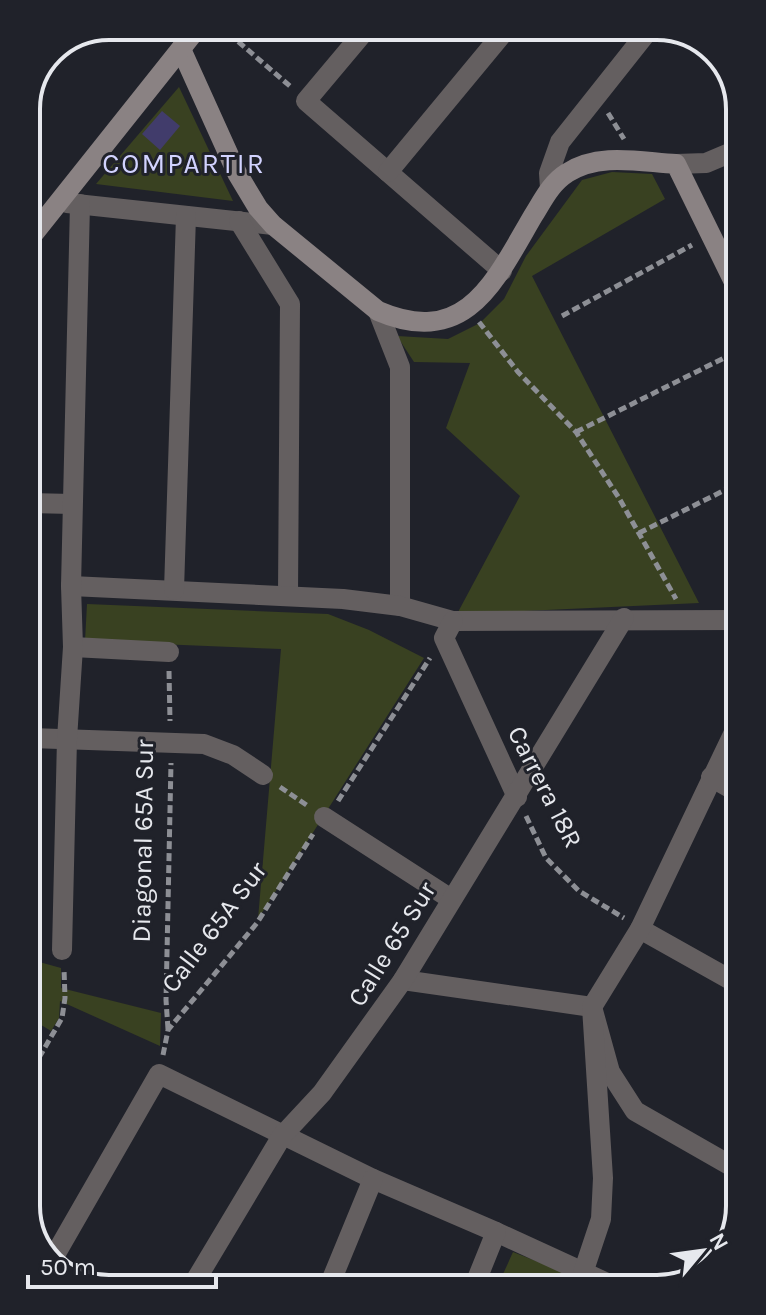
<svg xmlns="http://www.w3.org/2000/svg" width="766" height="1315" font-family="Karla,sans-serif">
<rect width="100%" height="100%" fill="#20222a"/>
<g fill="#394121">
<polygon points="179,87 233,201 96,184"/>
<polygon points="612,172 652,174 665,199 532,276 699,603 457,614 520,496 446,428 470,363 414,362 397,336 448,339 480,323 504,299 526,256 582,180"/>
<polygon points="87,604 328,614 369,630 424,658 258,919 281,649 85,641"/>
<polygon points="32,960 61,968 61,988 161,1013 160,1046 60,1001 59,1018 51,1031 33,1020"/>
<polygon points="513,1252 584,1280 499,1283"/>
</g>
<polygon fill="#413c6b" points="162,111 180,126 160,150 142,134"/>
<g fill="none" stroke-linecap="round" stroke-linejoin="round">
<g stroke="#8d8f95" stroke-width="5" stroke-dasharray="8 4" stroke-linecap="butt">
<polyline points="220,26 291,87"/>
<polyline points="608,113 624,139"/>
<polyline points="562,316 692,245"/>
<polyline points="479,322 518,372 576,432 619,498 676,599"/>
<polyline points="576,432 734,353"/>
<polyline points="639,533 735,485"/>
<polyline points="169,671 170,721"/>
<polyline points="280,787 308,806"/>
<polyline points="338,801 430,658"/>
<polyline points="526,816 546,858 579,891 624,918"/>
<polyline points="168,1029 166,1000 171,763"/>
<polyline points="163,1055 168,1030 257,923 313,834"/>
<polyline points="33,1068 62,1018 65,998 64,969"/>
</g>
<g stroke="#645f60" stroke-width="20">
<polyline points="369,26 306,101 502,271"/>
<polyline points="676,164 706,163 732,152"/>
<polyline points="388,172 509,26"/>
<polyline points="550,188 549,173 560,142 652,26"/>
<polyline points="67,203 273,225"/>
<polyline points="239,221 290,304 288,595"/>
<polyline points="378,311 400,367 400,606"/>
<polyline points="29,503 72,504"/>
<polyline points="71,586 343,599 400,606 453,621 736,620"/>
<polyline points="174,590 186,216"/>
<polyline points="453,621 444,638 517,797"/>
<polyline points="73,647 169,652"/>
<polyline points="31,738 204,744 233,755 263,775"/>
<polyline points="711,777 737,792"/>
<polyline points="324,817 451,899"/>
<polyline points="640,929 738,984"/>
<polyline points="62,950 67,739 73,647 71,586 80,204"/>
<polyline points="403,980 592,1007 610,1072 635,1111 740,1171"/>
<polyline points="496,1232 605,1282"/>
<polyline points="51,1262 159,1074 373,1179 496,1232 475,1284"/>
<polyline points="583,1273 601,1219 603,1178 592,1007 640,929 736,728"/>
<polyline points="329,1286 373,1179"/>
<polyline points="191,1288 282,1136 322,1093 403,980 624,618"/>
</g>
<g stroke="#8a8283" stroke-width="20">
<path d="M181,49l56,124 21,35 15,17 105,86c88,38 117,-30 155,-95 10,-16 18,-33 34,-43 32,-21 73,-11 109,-9l57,116"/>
<polyline points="27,242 199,26"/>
</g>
</g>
<g text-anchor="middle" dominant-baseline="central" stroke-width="6" stroke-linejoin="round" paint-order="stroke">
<g font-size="26" fill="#e6e8ed" stroke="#20222a">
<text transform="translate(545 787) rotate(63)">Carrera 18R</text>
<text transform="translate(143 841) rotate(-89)">Diagonal 65A Sur</text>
<text transform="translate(214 927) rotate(-53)">Calle 65A Sur</text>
<text transform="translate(392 944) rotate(-58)">Calle 65 Sur</text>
</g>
<g font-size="28" letter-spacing="2" fill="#d2d3ff" stroke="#20222a">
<text x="184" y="163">COMPARTIR</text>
</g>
</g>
<path d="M0 0H766V1315H0ZM109 40H657A69 69 0 0 1 726 109V1206A69 69 0 0 1 657 1275H109A69 69 0 0 1 40 1206V109A69 69 0 0 1 109 40Z" fill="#20222a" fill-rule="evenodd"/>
<path fill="none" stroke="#e6e8ed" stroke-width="4" d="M109 40H657A69 69 0 0 1 726 109V1206A69 69 0 0 1 657 1275H109A69 69 0 0 1 40 1206V109A69 69 0 0 1 109 40Z"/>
<g transform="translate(702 1251) rotate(61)" stroke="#20222a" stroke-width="6" paint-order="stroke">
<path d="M0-6L14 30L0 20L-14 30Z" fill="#e6e8ed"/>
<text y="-12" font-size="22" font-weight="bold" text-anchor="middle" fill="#e6e8ed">N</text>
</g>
<path d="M28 1275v12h188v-12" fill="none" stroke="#e6e8ed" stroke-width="4"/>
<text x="40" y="1275" font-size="24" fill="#e6e8ed" stroke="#20222a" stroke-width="6" paint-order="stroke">50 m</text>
</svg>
